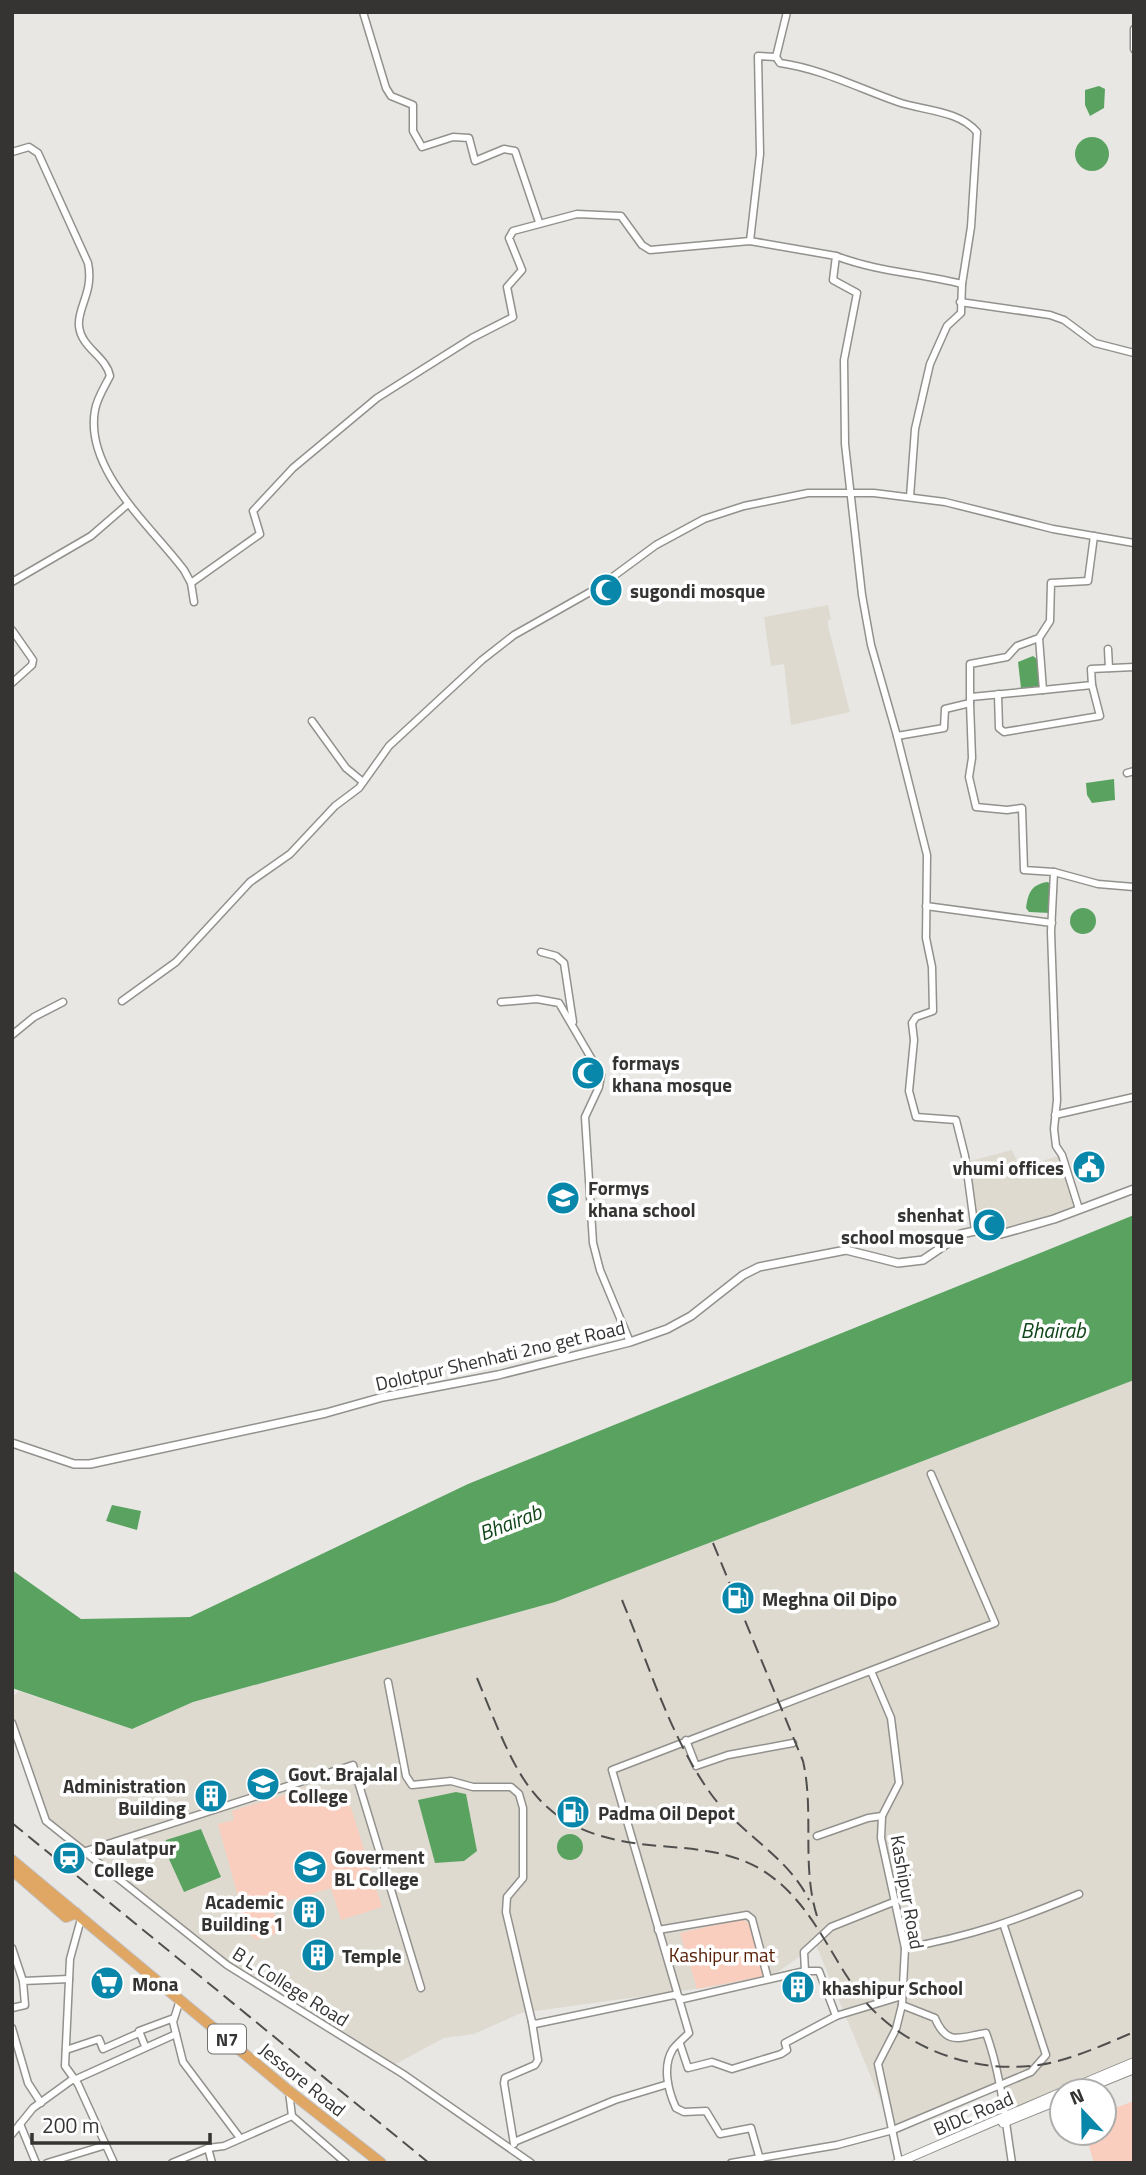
<svg xmlns="http://www.w3.org/2000/svg" width="1146" height="2175" font-family="'Titillium Web',sans-serif">
<rect width="100%" height="100%" fill="#e8e7e4"/>
<g fill="#dedad0">
<polygon points="828,605 831,619 828,620 828,626 850,712 791,725 784,664 771,666 764,617"/>
<polygon points="1012,1150 1020,1168 1061,1155 1079,1208 1002,1232 979,1229 966,1162"/>
<polygon points="1134,1380 1134,2062 1005,2117 999,2086 893,2130 816,1945 768,1979 521,2013 474,2034 444,2038 390,2067 227,1965 46,1821 12,1723 12,1697 19,1691 132,1729 193,1702 555,1602"/>
</g>
<g fill="#facebe">
<polygon points="310,1787 317,1807 348,1798 382,1907 341,1920 331,1888 272,1906 280,1933 256,1940 248,1933 218,1824 234,1820 232,1811"/>
<polygon points="741,1919 751,1924 764,1976 697,1989 680,1933"/>
<polygon points="1134,2101 1134,2163 1094,2163 1085,2133 1104,2133 1104,2112"/>
</g>
<g fill="#5aa260">
<polygon points="1099,86 1105,89 1104,108 1090,116 1085,105 1085,90"/>
<circle cx="1092" cy="154" r="17"/>
<polygon points="1033,656 1037,659 1042,686 1021,688 1018,662"/>
<polygon points="1114,779 1115,800 1092,803 1087,795 1086,783"/>
<path d="M1047,882l3,1v30l-21,-1 -3,-4c2,-15 5,-23 21,-26z"/>
<circle cx="1083" cy="921" r="13"/>
<polygon points="1134,1215 1134,1380 555,1602 193,1702 132,1729 12,1688 12,1570 81,1619 190,1617 468,1484"/>
<polygon points="112,1505 141,1511 137,1530 106,1521"/>
<polygon points="456,1792 466,1794 477,1851 464,1861 435,1863 418,1800"/>
<polygon points="201,1829 221,1877 184,1892 164,1848 166,1840"/>
<circle cx="570" cy="1847" r="13"/>
</g>
<g fill="none" stroke-linecap="round" stroke-linejoin="round">
<defs>
<g id="minor">
<polyline points="363,12 386,88 391,96 413,105 413,131 422,147 453,137 469,138 475,161 504,149 515,151 539,222"/>
<polyline points="1134,29 1134,49"/>
<path d="M776,57l4,6c42,6 78,25 118,39 26,9 60,8 79,30l-6,95 -9,57"/>
<path d="M12,152l17,-5 9,6 50,110c6,30 -11,44 -9,63 2,22 27,30 31,50 -5,10 -13,22 -15,34 -11,60 56,116 89,160l7,13 3,19"/>
<polyline points="750,241 760,154 758,56 776,57 787,12"/>
<path d="M836,256c42,16 83,17 126,28l-1,29 -14,13 -17,38 -15,65 -5,68"/>
<polyline points="960,302 1050,315 1064,320 1095,343 1134,353"/>
<polyline points="12,582 91,536 128,504"/>
<polyline points="191,583 260,534 253,511 293,468 377,398 472,338 513,317 507,287 522,270 509,238 513,231 577,214 621,216 642,245 650,250 750,241 836,256 833,280 857,293 844,360 845,444 862,595 871,645 897,736 944,728 945,709 970,703 970,664 1007,657 1017,646 1039,638 1050,621 1051,583 1088,581 1094,536"/>
<polyline points="12,630 33,660 32,665 12,683"/>
<polyline points="1108,649 1109,668"/>
<polyline points="1043,690 1092,685 1091,669 1134,667"/>
<polyline points="998,694 999,728 1004,732 1100,716 1092,685"/>
<polyline points="971,697 1043,690 1039,638"/>
<polyline points="970,703 972,758 969,777 976,807 1007,810 1022,808 1024,870 1054,872 1051,932 1057,1100 1054,1129 1056,1146 1062,1155 1079,1209"/>
<polyline points="312,721 346,768 363,782"/>
<polyline points="897,736 927,855 926,938 932,967 933,1011 916,1017 912,1023 914,1040 909,1091 916,1117 956,1120 965,1156 975,1231"/>
<polyline points="1127,773 1134,771"/>
<polyline points="1054,872 1098,884 1134,887"/>
<polyline points="926,906 1052,923"/>
<polyline points="541,952 556,956 564,963 573,1022"/>
<polyline points="122,1001 176,962 250,882 290,854 335,806 359,788 389,746 482,660 514,635 599,587 656,545 704,519 744,506 808,493 874,493 945,502 1053,529 1134,543"/>
<polyline points="501,1002 537,999 559,1003 601,1075 599,1087 585,1117 593,1243 600,1270 630,1342"/>
<polyline points="12,1035 34,1017 63,1002"/>
<polyline points="1055,1115 1134,1097"/>
<polyline points="871,1671 891,1718 899,1783 882,1816 881,1838 905,1948 902,2005 896,2029 878,2064 899,2162"/>
<polyline points="388,1682 406,1776 412,1785 451,1781 473,1787 511,1787 519,1794 523,1808 523,1878 507,1897 506,1912 532,2022 535,2024 674,1995 683,1999 805,1971 804,1952 831,1927 896,1901"/>
<polyline points="12,1723 46,1821 227,1965 403,2074 531,2163"/>
<polyline points="686,1740 696,1766 728,1755 793,1743"/>
<polyline points="817,1836 868,1818 882,1816"/>
<polyline points="86,1851 353,1765 421,1988"/>
<polyline points="81,1919 70,1959 65,2066 78,2084 114,2163"/>
<polyline points="658,1930 747,1915 752,1919 768,1979"/>
<polyline points="12,1948 23,1981"/>
<path d="M905,1948c67,-12 112,-28 174,-54"/>
<polyline points="805,1971 819,1971 836,2016"/>
<polyline points="180,2000 173,2022 183,2062 240,2138"/>
<path d="M902,2005l33,13c12,29 25,19 51,15 15,41 19,86 26,130"/>
<polyline points="12,2008 25,2005 23,1981 69,1979"/>
<polyline points="12,2028 28,2083 41,2103"/>
<polyline points="680,2044 688,2068 712,2062 732,2069 781,2054 787,2050 785,2043 836,2016 902,1996"/>
<polyline points="145,2046 139,2031 174,2018"/>
<polyline points="66,2050 99,2039 103,2049 139,2033"/>
<polyline points="74,2080 176,2034"/>
<polyline points="289,2092 292,2116 346,2163"/>
<polyline points="20,2124 36,2163"/>
<polyline points="12,2134 33,2108 73,2079"/>
<polyline points="514,2142 615,2100 668,2084"/>
<polyline points="514,2144 504,2083 505,2078 535,2065 538,2060 532,2022"/>
<polyline points="208,2148 212,2163"/>
<polyline points="47,2163 106,2145"/>
<polyline points="172,2163 208,2148 224,2146 292,2116"/>
<polyline points="731,2163 837,2145 893,2130 1031,2072 1046,2055 1004,1926"/>
<path d="M761,2163l-10,-35 -31,6 -14,-23 -22,1 -8,-4c-8,-17 -14,-42 -3,-59 4,-5 11,-11 16,-16l-77,-263 383,-147 -64,-149"/>
</g>
<polyline id="tertiary" points="12,1443 74,1464 90,1464 326,1413 383,1397 498,1375 630,1342 667,1329 691,1316 743,1275 759,1267 846,1250 898,1263 923,1260 961,1234 975,1231 1001,1234 1054,1219 1134,1189"/>
<g id="secondary">
<polyline points="1065,2091 1134,2062"/>
<polyline points="1080,2091 1134,2069"/>
<polyline points="1003,2123 1062,2099"/>
<polyline points="897,2163 1062,2092"/>
</g>
<g id="trunk">
<polyline points="12,1860 289,2091 381,2163"/>
<polyline points="12,1870 66,1917 76,1913"/>
</g>
</defs>
<use href="#minor" stroke="#92918d" stroke-width="9"/>
<use href="#tertiary" stroke="#92918d" stroke-width="10"/>
<use href="#secondary" stroke="#92918d" stroke-width="10"/>
<use href="#trunk" stroke="#c2c2c2" stroke-width="12"/>
<use href="#minor" stroke="#fff" stroke-width="6"/>
<use href="#tertiary" stroke="#fff" stroke-width="7"/>
<use href="#secondary" stroke="#fff" stroke-width="8"/>
<use href="#trunk" stroke="#dfa664" stroke-width="10"/>
<g stroke="#504f4e" stroke-width="2" stroke-dasharray="14 7" stroke-linecap="butt">
<path d="M713,1543l90,218c12,53 -3,109 16,161"/>
<path d="M622,1600c27,65 48,137 89,194 28,39 77,62 98,106"/>
<path d="M477,1678c43,104 57,158 183,168 36,3 70,5 102,24 43,27 61,70 88,111 41,66 129,99 204,81 28,-7 54,-19 80,-30"/>
<polyline points="12,1823 429,2163"/>
</g>
</g>
<defs>
<symbol id="mosque-disc" viewBox="-11 -11 22 22"><circle r="9.5" fill="#0987aa" stroke="#fff"/><path d="M3.5-4.9A6 6 0 1 0 3.5 4.9A5 5 0 1 1 3.5-4.9Z" fill="#fff"/></symbol>
<symbol id="civic-disc" viewBox="-11 -11 22 22"><circle r="9.5" fill="#0987aa" stroke="#fff"/><path d="M-.6-6.5H3V-4.5H.6V-3L4-1V1h2V6H-6V1h2V-1L-.6-3ZM-1.2 2.5V6h2.4V2.5Z" fill="#fff"/></symbol>
<symbol id="school-disc" viewBox="-11 -11 22 22"><circle r="9.5" fill="#0987aa" stroke="#fff"/><path d="M0-5L7-2L0 1L-7-2ZM-4 1L0 2.5L4 1V4Q0 6-4 4Z" fill="#fff"/></symbol>
<symbol id="fuel-disc" viewBox="-11 -11 22 22"><circle r="9.5" fill="#0987aa" stroke="#fff"/><path d="M-5.5-6h7V0h2V4h1.3V-2.5L3-4.5l.8-.8L6-3V5H2.5V1h-1V6h-7ZM-4.2-4.7v3.2H.2V-4.7Z" fill="#fff"/></symbol>
<symbol id="university-disc" viewBox="-11 -11 22 22"><circle r="9.5" fill="#0987aa" stroke="#fff"/><path d="M0-5L7-2L0 1L-7-2ZM-4 1L0 2.5L4 1V4Q0 6-4 4Z" fill="#fff"/></symbol>
<symbol id="building-disc" viewBox="-11 -11 22 22"><circle r="9.5" fill="#0987aa" stroke="#fff"/><path d="M-4-6H4V6H1V3H-1V6H-4ZM-2.5-4.3h1.7v1.8h-1.7ZM.8-4.3h1.7v1.8H.8ZM-2.5-1h1.7V.8h-1.7ZM.8-1h1.7V.8H.8Z" fill="#fff"/></symbol>
<symbol id="station-disc" viewBox="-11 -11 22 22"><circle r="9.5" fill="#0987aa" stroke="#fff"/><path d="M-3-6H3Q5-6 5-4V2Q5 4 3 4L4.5 6H3L1.5 4h-3L-3 6H-4.5L-3 4Q-5 4-5 2V-4Q-5-6-3-6ZM-3.5-4v3h7v-3ZM-3.5 1v1.5H-2V1ZM2 1v1.5H3.5V1Z" fill="#fff"/></symbol>
<symbol id="supermarket-disc" viewBox="-11 -11 22 22"><circle r="9.5" fill="#0987aa" stroke="#fff"/><path d="M-6-5.5h2.5l.6 2H6L4.5 2H-2.5L-4.4-4H-6ZM-1.5 3.2a1.3 1.3 0 1 0 .1 0ZM3 3.2a1.3 1.3 0 1 0 .1 0Z" fill="#fff"/></symbol>
</defs>
<g fill-rule="evenodd">
<use href="#mosque-disc" x="587" y="571" width="38" height="38"/>
<use href="#mosque-disc" x="569" y="1054" width="38" height="38"/>
<use href="#civic-disc" x="1070" y="1148" width="38" height="38"/>
<use href="#school-disc" x="544" y="1179" width="38" height="38"/>
<use href="#mosque-disc" x="970" y="1206" width="38" height="38"/>
<use href="#fuel-disc" x="719" y="1579" width="38" height="38"/>
<use href="#university-disc" x="244" y="1765" width="38" height="38"/>
<use href="#building-disc" x="192" y="1777" width="38" height="38"/>
<use href="#fuel-disc" x="554" y="1793" width="38" height="38"/>
<use href="#station-disc" x="50" y="1839" width="38" height="38"/>
<use href="#university-disc" x="291" y="1848" width="38" height="38"/>
<use href="#building-disc" x="290" y="1893" width="38" height="38"/>
<use href="#building-disc" x="299" y="1936" width="38" height="38"/>
<use href="#supermarket-disc" x="88" y="1964" width="38" height="38"/>
<use href="#building-disc" x="779" y="1968" width="38" height="38"/>
</g>
<g text-anchor="middle" dominant-baseline="central" stroke-width="7" stroke-linejoin="round" paint-order="stroke">
<rect fill="#fff" stroke="#727170" stroke-width="2" x="208" y="2024.5" width="38" height="29" rx="5"/>
<g font-size="18" font-weight="bold" fill="#353433">
<text x="227" y="2039">N7</text>
</g>
<g font-size="19" font-weight="bold" fill="#353433" stroke="#fff" text-anchor="start">
<text x="630" y="590">sugondi mosque</text>
<text x="612" y="1062">formays<tspan x="612" dy="22">khana mosque</tspan></text>
<text x="1064" y="1167" text-anchor="end">vhumi offices</text>
<text x="588" y="1187">Formys<tspan x="588" dy="22">khana school</tspan></text>
<text x="964" y="1214" text-anchor="end">shenhat<tspan x="964" dy="22">school mosque</tspan></text>
<text x="762" y="1598">Meghna Oil Dipo</text>
<text x="288" y="1773">Govt. Brajalal<tspan x="288" dy="22">College</tspan></text>
<text x="186" y="1785" text-anchor="end">Administration<tspan x="186" dy="22">Building</tspan></text>
<text x="598" y="1812">Padma Oil Depot</text>
<text x="94" y="1847">Daulatpur<tspan x="94" dy="22">College</tspan></text>
<text x="334" y="1856">Goverment<tspan x="334" dy="22">BL College</tspan></text>
<text x="284" y="1901" text-anchor="end">Academic<tspan x="284" dy="22">Building 1</tspan></text>
<text x="342" y="1955">Temple</text>
<text x="132" y="1983">Mona</text>
<text x="822" y="1987">khashipur School</text>
</g>
<g font-size="19" fill="#353433" stroke="#fff">
<text transform="translate(500 1355) rotate(-13)">Dolotpur Shenhati 2no get Road</text>
<text transform="translate(908 1892) rotate(80)">Kashipur Road</text>
<text transform="translate(291 1986) rotate(32)">B L College Road</text>
<text transform="translate(303 2079) rotate(39)">Jessore Road</text>
<text transform="translate(973 2113) rotate(-23)">BIDC Road</text>
</g>
<g font-size="19" fill="#5a2109" stroke="#fff">
<text x="722" y="1954">Kashipur mat</text>
</g>
<g font-size="21" font-style="italic" fill="#104519" stroke="#fff">
<text x="1053" y="1330">Bhairab</text>
<text transform="translate(510 1522) rotate(-21)">Bhairab</text>
</g>
</g>
<rect width="1146" height="2175" fill="none" stroke="#353433" stroke-width="28"/>
<g transform="translate(1083 2112) rotate(338)"><circle r="33" fill="#ffffff" stroke="#aeaead" stroke-width="2"/>
<path d="M0-5L12 26L0 18L-12 26Z" fill="#0987aa"/>
<text y="-10" font-size="19" font-weight="bold" text-anchor="middle" fill="#353433">N</text>
</g>
<path d="M32 2133v10h178v-10" fill="none" stroke="#353433" stroke-width="3.5"/>
<text x="42" y="2133" font-size="21" fill="#353433" stroke="#ffffff" stroke-width="5" paint-order="stroke">200 m</text>
</svg>
